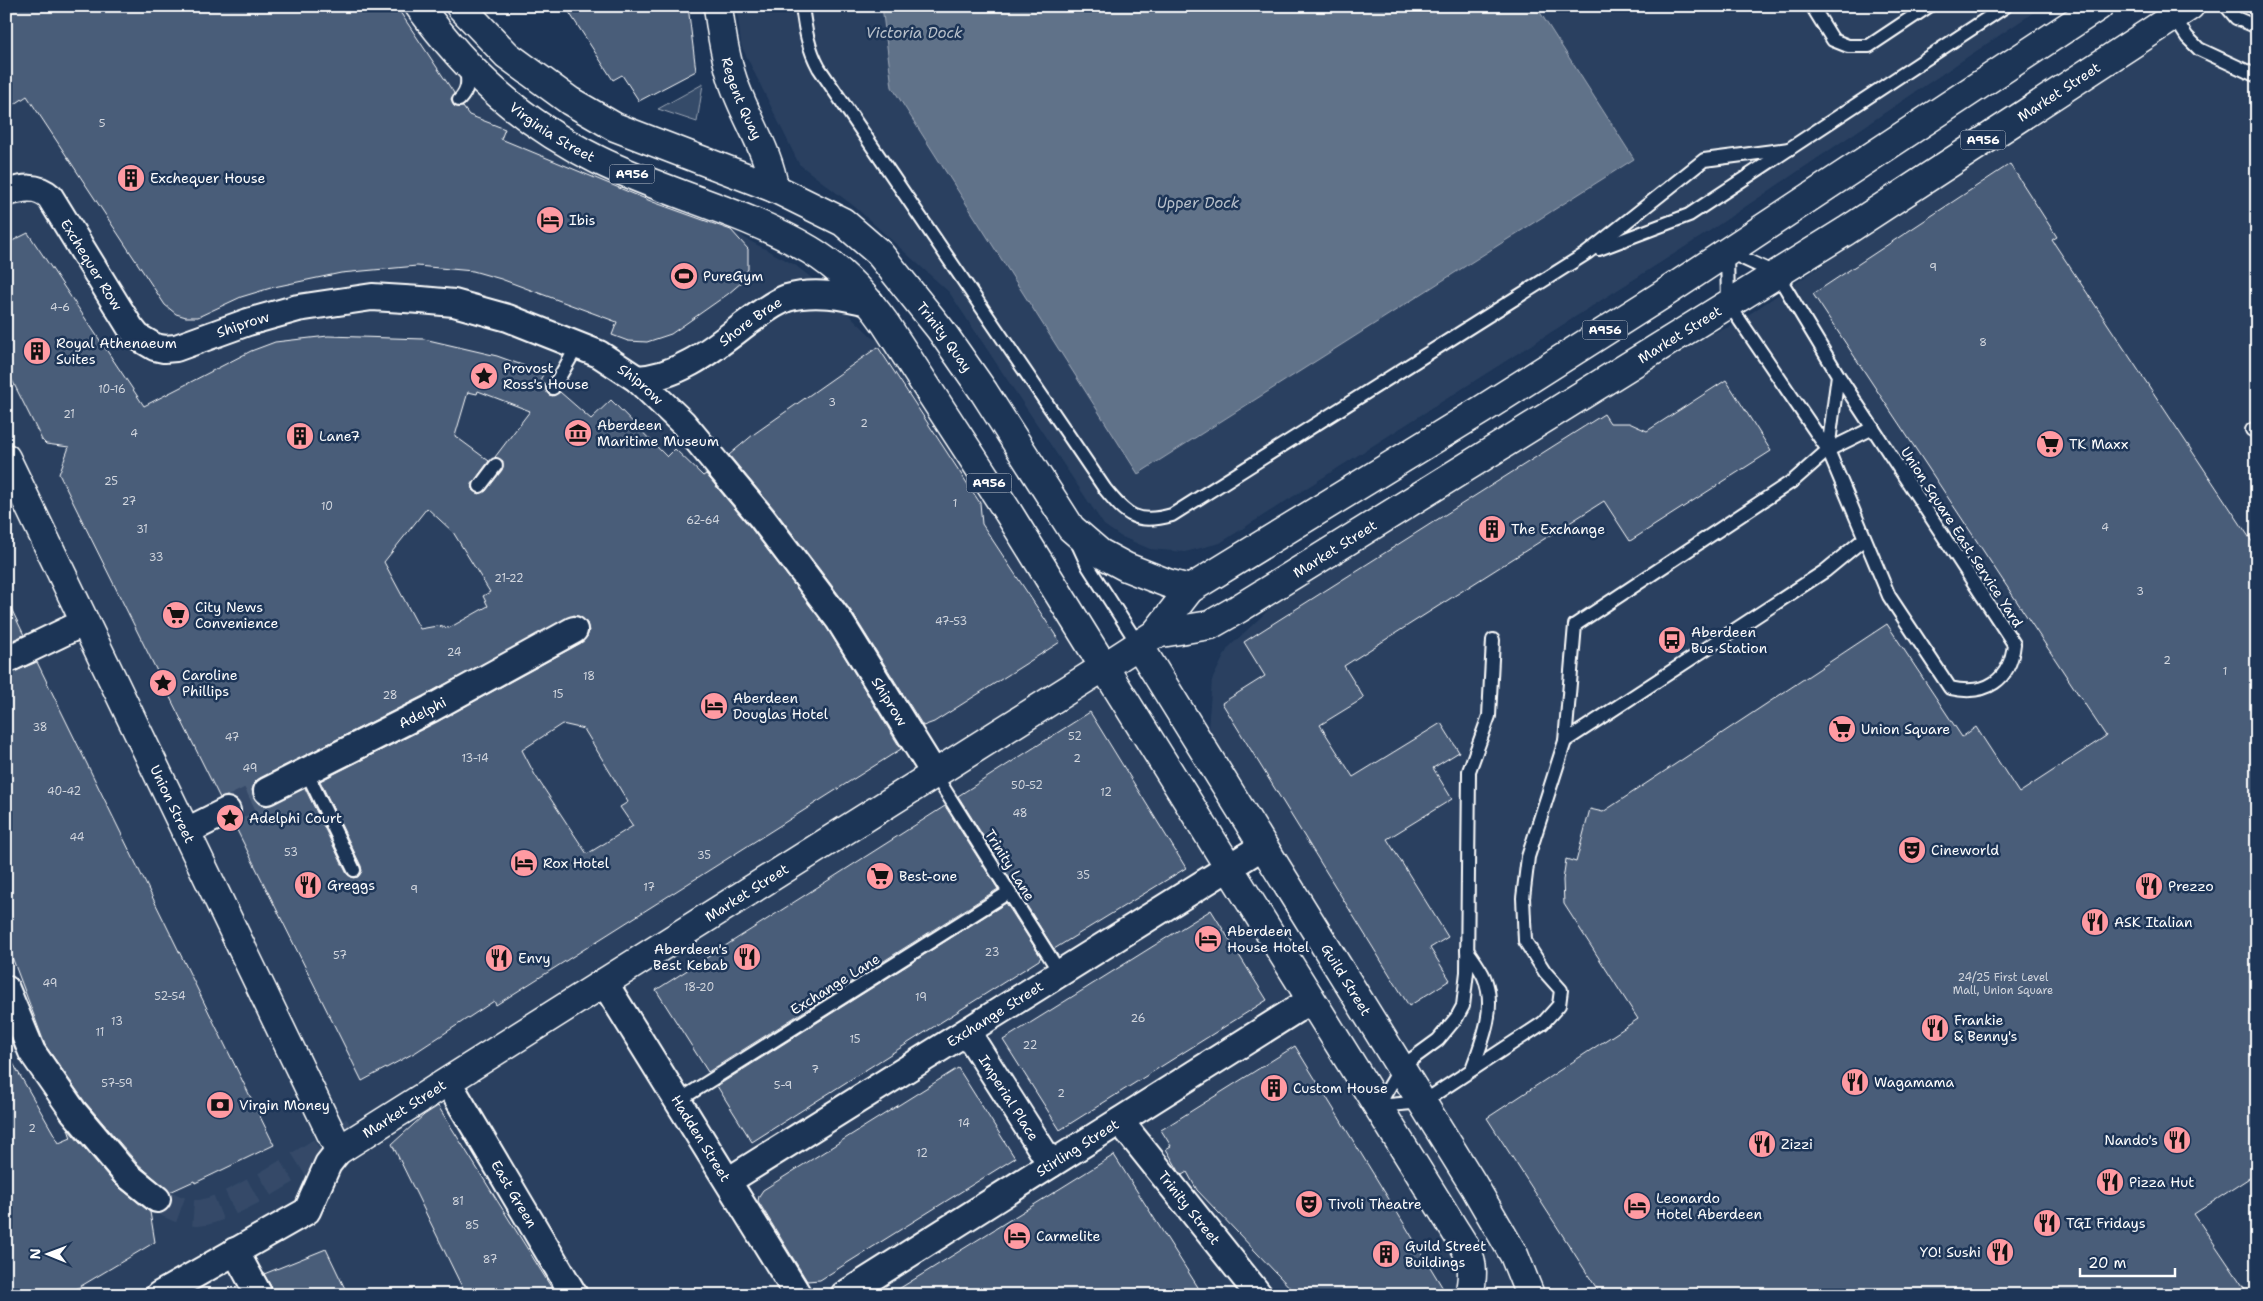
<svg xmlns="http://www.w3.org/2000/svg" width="2263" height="1301" font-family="'Shantell Sans',sans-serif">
<rect width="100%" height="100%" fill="#1d3557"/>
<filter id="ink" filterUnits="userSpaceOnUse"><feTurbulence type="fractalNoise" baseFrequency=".02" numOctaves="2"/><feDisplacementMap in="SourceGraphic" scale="10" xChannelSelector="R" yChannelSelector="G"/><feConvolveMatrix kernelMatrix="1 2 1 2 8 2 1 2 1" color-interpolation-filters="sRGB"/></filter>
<g filter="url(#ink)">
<g fill="#2a4161">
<polygon points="6,6 419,6 503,100 699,201 746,239 795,265 814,280 874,339 887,342 1299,1007 1356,972 1208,729 1212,680 1228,648 1331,551 1642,356 1730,327 1824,264 1997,131 2190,6 2257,6 2257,1295 6,1295"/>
<polygon points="737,6 2043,6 1702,236 1220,543 1185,552 1150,549 1120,536 1104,525 949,292 855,207 799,164 741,45"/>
</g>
<polygon fill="#364b69" stroke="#9aa5b4" points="703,84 697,122 658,109"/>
<polygon fill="#617289" stroke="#a0aab8" points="882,6 1536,6 1634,159 1138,474 892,87"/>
<g fill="#4a5d79" stroke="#fff" fill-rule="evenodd">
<polygon points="6,6 396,6 454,93 451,99 454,106 463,107 469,115 505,129 501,139 653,202 731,230 748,249 748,269 742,282 728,294 671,334 647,342 628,341 612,335 617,322 501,279 473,271 417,266 341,273 274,287 241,297 198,317 186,317 176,314 165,305 27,96 6,110"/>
<polygon points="565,6 688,6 696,71 639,101 622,75 613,80"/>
<polygon points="2010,164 2057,237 2052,240 2257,549 2257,1173 2194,1214 2249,1295 1601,1295 1487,1118 1638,1019 1564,904 1563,880 1566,859 1576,862 1590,809 1603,812 1887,624 1962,737 1976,727 2019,793 2106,736 1813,294"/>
<path d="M28,233l116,173 107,-55 24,-9 53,-6 96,3 73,17 47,17 -4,7 6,4 -1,4 4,7 4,1 7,-4 31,27 20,-19 56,57 8,-8 28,27 3,-2 44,53 77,101 74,121 -405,256 -2,-4 -78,51 -54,29 -128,-257 6,-5 2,-8 -1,-6 -6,-7 -8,-2 -7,2 -161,-324 10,-27 -23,-3 -4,-4 -36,-72v-124zM478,391l52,20 -35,46 8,4 -1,9 -16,21 -7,3 -6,-4 -1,-6 17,-23 -34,-25 13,-44 9,2zM427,508l26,24 37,60 -7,4 5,10 -39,22 -12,-2 -17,3 -36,-67zM574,615l7,2 6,6 2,8 -2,6 -6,6 -144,79 -117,59 41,85 1,5 -4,6 -5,1 -6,-4 -42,-86 -38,18 -8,-2 -5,-6 -2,-8 3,-8 5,-4 163,-82zM562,724l22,5 44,73 -8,5 13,19 -46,28 -52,-79 -13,-25z"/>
<polygon points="878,347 980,503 982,524 1060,642 934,722 923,726 851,611 774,509 729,455 754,434"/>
<polygon points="1726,380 1771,451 1630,541 1604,501 1344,666 1364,698 1320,725 1353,777 1441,723 1459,752 1433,768 1452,799 1387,839 1448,937 1430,948 1450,980 1409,1006 1222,703 1265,676 1244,642 1604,414 1610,423 1629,423 1647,431"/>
<polygon points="6,598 24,635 6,643"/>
<polygon points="37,662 274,1145 195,1183 194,1181 170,1192 137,1163 85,1102 45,1045 6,941 6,675"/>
<polygon points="1090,712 1186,868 1054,949 958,796"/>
<polygon points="945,806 998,889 708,1072 656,990"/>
<polygon points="1006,903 1041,957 1039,960 752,1142 717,1086"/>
<polygon points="1211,910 1267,1000 1060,1130 1003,1040"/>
<polygon points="1295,1046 1403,1222 1447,1295 1297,1295 1197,1190 1187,1172 1182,1175 1180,1173 1166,1149 1171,1146 1161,1130"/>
<polygon points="6,1051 59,1143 71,1138 68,1129 115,1184 150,1212 155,1242 66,1295 6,1295"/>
<polygon points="958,1068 1015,1158 820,1280 807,1281 758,1201 759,1196 763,1190"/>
<polygon points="438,1106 535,1261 556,1295 466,1295 392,1144 424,1115"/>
<polygon points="1114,1155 1203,1295 889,1295"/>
<polygon points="326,1249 348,1295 276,1295 264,1274"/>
</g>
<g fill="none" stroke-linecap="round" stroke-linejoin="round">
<g stroke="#344968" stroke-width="26" stroke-dasharray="26 13" stroke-linecap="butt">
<polyline points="227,811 267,791"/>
<path d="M157,1199c13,6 25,14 39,14 29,2 129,-66 158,-84"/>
</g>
<defs>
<g id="lane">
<path d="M802,6c3,23 6,42 17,62l286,421c22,27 32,36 67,26l415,-262 117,-93 85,-11"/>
<polyline points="1812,6 1833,40 1848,46 1869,46 1929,6"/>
<polyline points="2226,6 2236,18 2257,27"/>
<polyline points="2174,17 2187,37 2199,49 2257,76"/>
<path d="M459,100c10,-10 9,-19 7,-32"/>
<polyline points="1599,249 1689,215 2006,6"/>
<polyline points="553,388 578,345"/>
<polyline points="2252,430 2257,427"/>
<path d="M1828,450l10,-75 -61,-101 -50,-23 1,52 100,147 61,146 61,92c36,8 60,-7 64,-44l-176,-269"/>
<polyline points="480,486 496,465"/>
<polyline points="1077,542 1088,566 1138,644"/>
<polyline points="1565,741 1825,571 1864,539"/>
<polyline points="306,771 354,870"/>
<polyline points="934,773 1060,973"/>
<path d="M1467,950c6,9 13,18 17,27 13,30 -2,65 -12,92"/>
<polyline points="678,1101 1009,892"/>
<polyline points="1378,1106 1423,1102 1543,1023 1559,1005 1561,990 1545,972 1525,941 1523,898 1528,857 1565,741 1575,625 1794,480 1828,450 1873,428"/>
<polyline points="1378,1106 1401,1067 1438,1040 1457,1017 1463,1006 1467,972 1469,771 1489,716 1493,640"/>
</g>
<g id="street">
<path id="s1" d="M6,193c16,-5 31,-8 44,4l80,130 8,10 17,10 9,2 12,-1 72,-26 50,-14 74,-11 49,3 33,3 54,15 91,36 38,25 46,44 79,95 77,102 95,153"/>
<path id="s2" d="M637,379c44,-2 78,-32 111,-57 12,-8 25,-19 39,-24 28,-8 57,-2 84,5"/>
<polyline points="6,660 85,622"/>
<path id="s3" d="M267,791l163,-82 144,-79"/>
<polyline points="185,832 227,811"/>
<path id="s4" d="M604,982l194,313"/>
<polyline points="6,989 32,1052 73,1111 126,1174 157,1199"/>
<path id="s5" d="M967,1032l84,132"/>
<path id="s6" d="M455,1094l119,201"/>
<path id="s7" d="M1120,1121l139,174"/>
<path id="s8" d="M728,1181l535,-335"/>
<polyline points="235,1251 259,1295"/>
<polyline points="159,1295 307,1211 328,1164 339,1150"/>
<path id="s9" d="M844,1295l467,-295"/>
</g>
<g id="secondary">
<path id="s10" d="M718,6c3,26 7,51 15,75 12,36 36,70 41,107"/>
<path id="s11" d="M6,458l333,692 765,-483 344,552c18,31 30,38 21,76"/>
<path id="s12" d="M1138,644l336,542 40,69 16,40"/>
</g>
<g id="primary">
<path id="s13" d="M419,6c50,68 102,116 179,154 69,34 146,51 212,90 30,18 55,45 75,73l123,189 96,155 51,-33 35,-45 293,-180 179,-114 437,-289"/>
<path id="s14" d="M460,6l47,49 63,46 45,26 159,61 69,34 36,31 61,76 44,63 87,136 29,25 26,14 41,16 23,6"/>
<path id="s15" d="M1155,634l55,-9 28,-16 608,-378 344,-225"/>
</g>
</defs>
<use href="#lane" stroke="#fff" stroke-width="16"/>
<use href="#street" stroke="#fff" stroke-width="30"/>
<use href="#secondary" stroke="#fff" stroke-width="31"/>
<use href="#primary" stroke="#fff" stroke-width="31"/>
<use href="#lane" stroke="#1d3557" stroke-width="12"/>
<use href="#street" stroke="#1d3557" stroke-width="26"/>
<use href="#secondary" stroke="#1d3557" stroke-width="28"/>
<use href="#primary" stroke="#1d3557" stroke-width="28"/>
</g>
</g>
<defs>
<symbol id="building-disc" viewBox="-11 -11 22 22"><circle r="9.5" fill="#ff9aa2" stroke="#1d3557"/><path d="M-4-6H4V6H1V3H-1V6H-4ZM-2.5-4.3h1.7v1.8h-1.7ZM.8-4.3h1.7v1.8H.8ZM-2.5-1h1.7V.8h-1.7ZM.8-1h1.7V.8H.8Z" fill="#111"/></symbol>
<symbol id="hotel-disc" viewBox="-11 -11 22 22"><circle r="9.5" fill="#ff9aa2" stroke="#1d3557"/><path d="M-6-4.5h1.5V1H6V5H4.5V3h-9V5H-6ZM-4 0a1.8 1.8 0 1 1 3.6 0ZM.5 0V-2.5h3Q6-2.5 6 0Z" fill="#111"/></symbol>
<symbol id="stadium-disc" viewBox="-11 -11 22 22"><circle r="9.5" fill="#ff9aa2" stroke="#1d3557"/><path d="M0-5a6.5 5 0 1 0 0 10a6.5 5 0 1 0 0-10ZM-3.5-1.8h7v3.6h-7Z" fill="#111"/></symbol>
<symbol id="sight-disc" viewBox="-11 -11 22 22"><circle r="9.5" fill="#ff9aa2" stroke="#1d3557"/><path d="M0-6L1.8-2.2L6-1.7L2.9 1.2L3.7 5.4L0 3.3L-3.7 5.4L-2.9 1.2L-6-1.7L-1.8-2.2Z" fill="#111"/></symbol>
<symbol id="museum-disc" viewBox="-11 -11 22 22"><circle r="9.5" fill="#ff9aa2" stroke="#1d3557"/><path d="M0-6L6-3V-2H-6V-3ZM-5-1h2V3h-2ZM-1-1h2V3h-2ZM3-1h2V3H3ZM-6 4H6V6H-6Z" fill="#111"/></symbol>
<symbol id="supermarket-disc" viewBox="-11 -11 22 22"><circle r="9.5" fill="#ff9aa2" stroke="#1d3557"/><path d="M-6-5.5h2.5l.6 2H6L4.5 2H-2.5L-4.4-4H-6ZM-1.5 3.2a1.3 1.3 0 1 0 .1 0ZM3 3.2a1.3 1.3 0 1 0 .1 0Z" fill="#111"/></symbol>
<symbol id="bus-disc" viewBox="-11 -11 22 22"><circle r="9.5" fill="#ff9aa2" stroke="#1d3557"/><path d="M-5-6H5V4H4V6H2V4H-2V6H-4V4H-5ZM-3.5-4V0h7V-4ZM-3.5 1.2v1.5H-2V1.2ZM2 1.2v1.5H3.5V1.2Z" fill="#111"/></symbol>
<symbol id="theatre-disc" viewBox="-11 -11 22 22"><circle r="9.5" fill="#ff9aa2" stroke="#1d3557"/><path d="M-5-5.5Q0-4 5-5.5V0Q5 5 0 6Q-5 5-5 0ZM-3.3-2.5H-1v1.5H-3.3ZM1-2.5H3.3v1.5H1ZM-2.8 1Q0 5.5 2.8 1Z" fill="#111"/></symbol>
<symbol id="restaurant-disc" viewBox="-11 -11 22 22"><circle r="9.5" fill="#ff9aa2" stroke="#1d3557"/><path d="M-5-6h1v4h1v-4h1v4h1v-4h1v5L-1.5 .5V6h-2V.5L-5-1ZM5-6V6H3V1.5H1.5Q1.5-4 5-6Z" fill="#111"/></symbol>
<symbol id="bank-disc" viewBox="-11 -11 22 22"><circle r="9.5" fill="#ff9aa2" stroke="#1d3557"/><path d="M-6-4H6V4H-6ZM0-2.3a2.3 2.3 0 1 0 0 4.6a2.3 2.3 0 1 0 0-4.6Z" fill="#111"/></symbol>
</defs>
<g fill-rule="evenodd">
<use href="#building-disc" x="115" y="162" width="32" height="32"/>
<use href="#hotel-disc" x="534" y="204" width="32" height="32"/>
<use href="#stadium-disc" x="668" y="260" width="32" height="32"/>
<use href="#building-disc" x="21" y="335" width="32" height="32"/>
<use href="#sight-disc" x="468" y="360" width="32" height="32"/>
<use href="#museum-disc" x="562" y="417" width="32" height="32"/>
<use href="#building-disc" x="284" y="420" width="32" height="32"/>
<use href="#supermarket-disc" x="2034" y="428" width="32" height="32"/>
<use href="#building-disc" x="1476" y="513" width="32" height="32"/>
<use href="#supermarket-disc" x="160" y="599" width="32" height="32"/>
<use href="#bus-disc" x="1656" y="624" width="32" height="32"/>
<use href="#sight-disc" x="147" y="667" width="32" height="32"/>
<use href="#hotel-disc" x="698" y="690" width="32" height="32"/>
<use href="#supermarket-disc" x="1826" y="713" width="32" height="32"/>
<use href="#sight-disc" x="214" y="802" width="32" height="32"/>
<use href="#theatre-disc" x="1896" y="834" width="32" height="32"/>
<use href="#hotel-disc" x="508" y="847" width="32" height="32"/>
<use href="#supermarket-disc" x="864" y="860" width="32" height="32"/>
<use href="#restaurant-disc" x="292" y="869" width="32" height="32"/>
<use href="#restaurant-disc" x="2133" y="870" width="32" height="32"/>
<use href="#restaurant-disc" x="2079" y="906" width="32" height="32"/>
<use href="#hotel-disc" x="1192" y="923" width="32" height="32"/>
<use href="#restaurant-disc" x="731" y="941" width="32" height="32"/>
<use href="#restaurant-disc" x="483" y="942" width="32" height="32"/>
<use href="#restaurant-disc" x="1919" y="1012" width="32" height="32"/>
<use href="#restaurant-disc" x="1839" y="1066" width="32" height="32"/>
<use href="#building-disc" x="1258" y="1072" width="32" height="32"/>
<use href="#bank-disc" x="204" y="1089" width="32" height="32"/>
<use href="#restaurant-disc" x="2161" y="1124" width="32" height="32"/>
<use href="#restaurant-disc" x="1746" y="1128" width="32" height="32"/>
<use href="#restaurant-disc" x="2094" y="1166" width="32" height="32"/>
<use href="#theatre-disc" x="1293" y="1188" width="32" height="32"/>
<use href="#hotel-disc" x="1621" y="1190" width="32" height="32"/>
<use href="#restaurant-disc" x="2031" y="1207" width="32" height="32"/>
<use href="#hotel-disc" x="1001" y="1220" width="32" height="32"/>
<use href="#restaurant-disc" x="1984" y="1236" width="32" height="32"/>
<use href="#building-disc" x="1370" y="1238" width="32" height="32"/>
</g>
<g text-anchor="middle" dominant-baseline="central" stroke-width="5" stroke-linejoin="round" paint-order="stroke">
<g font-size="11" fill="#d2d6de">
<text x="102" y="123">5</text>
<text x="1933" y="267">9</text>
<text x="60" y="307">4-6</text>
<text x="1983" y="342">8</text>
<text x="112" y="389">10-16</text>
<text x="832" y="402">3</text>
<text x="69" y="414">21</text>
<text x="864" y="423">2</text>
<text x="134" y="433">4</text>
<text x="111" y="481">25</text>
<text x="129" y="501">27</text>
<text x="955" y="503">1</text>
<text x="327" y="506">10</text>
<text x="703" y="520">62-64</text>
<text x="2105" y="527">4</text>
<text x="142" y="529">31</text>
<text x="156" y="557">33</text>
<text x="509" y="578">21-22</text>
<text x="2140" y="591">3</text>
<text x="951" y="621">47-53</text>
<text x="454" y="652">24</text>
<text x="2167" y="660">2</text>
<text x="2225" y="671">1</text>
<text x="589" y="676">18</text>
<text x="558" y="694">15</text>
<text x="390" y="695">28</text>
<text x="40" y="727">38</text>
<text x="1075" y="736">52</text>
<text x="232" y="737">47</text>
<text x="475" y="758">13-14</text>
<text x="1077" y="758">2</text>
<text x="250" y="768">49</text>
<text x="1027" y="785">50-52</text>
<text x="64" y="791">40-42</text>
<text x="1106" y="792">12</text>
<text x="1020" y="813">48</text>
<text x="77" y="837">44</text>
<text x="291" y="852">53</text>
<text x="704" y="855">35</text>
<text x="1083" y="875">35</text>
<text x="649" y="887">17</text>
<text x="414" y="889">9</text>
<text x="992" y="952">23</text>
<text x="340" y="955">57</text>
<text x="2003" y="977">24/25 First Level<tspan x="2003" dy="13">Mall, Union Square</tspan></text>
<text x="50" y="983">49</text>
<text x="699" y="987">18-20</text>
<text x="170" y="996">52-54</text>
<text x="921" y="997">19</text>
<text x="1138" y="1018">26</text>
<text x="117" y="1021">13</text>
<text x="100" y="1032">11</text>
<text x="855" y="1039">15</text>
<text x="1030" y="1045">22</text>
<text x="815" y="1069">7</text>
<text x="117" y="1083">57-59</text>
<text x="783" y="1085">5-9</text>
<text x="1061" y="1093">2</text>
<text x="964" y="1123">14</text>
<text x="32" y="1128">2</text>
<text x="922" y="1153">12</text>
<text x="458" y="1201">81</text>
<text x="472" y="1225">85</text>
<text x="490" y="1259">87</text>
</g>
<g fill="#1d3557" stroke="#bbc2cd" stroke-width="1">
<rect x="1960.5" y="130.5" width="45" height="19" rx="4"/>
<rect x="609.5" y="164.5" width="45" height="19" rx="4"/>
<rect x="1582.5" y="320.5" width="45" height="19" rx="4"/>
<rect x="966.5" y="473.5" width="45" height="19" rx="4"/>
</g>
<g font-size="12" font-weight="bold" fill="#fff">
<text x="1983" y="140">A956</text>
<text x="632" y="174">A956</text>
<text x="1605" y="330">A956</text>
<text x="989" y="483">A956</text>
</g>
<g font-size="14" fill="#fff" stroke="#1d3557">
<text stroke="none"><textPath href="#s15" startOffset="1058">Market Street</textPath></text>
<text stroke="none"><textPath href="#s10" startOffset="96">Regent Quay</textPath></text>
<text stroke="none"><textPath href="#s13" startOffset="185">Virginia Street</textPath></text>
<text stroke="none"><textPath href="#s1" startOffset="126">Exchequer Row</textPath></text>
<text stroke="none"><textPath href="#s2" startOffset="129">Shore Brae</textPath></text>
<text stroke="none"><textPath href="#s1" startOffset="324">Shiprow</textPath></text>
<text stroke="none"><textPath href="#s15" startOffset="608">Market Street</textPath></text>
<text stroke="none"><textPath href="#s14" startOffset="599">Trinity Quay</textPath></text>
<text stroke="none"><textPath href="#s1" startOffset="744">Shiprow</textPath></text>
<text transform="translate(1962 537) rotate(57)">Union Square East Service Yard</text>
<text stroke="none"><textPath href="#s15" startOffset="202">Market Street</textPath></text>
<text stroke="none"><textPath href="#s1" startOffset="1149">Shiprow</textPath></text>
<text stroke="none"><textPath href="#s3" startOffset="174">Adelphi</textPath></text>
<text stroke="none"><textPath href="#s11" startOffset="384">Union Street</textPath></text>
<text transform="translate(1010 865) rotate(58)">Trinity Lane</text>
<text stroke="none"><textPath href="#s11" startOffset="1250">Market Street</textPath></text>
<text stroke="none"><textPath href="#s12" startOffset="395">Guild Street</textPath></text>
<text transform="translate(835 984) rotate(-32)">Exchange Lane</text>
<text stroke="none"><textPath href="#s8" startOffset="315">Exchange Street</textPath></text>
<text stroke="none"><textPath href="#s5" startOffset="78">Imperial Place</textPath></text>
<text stroke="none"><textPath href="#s11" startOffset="845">Market Street</textPath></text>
<text stroke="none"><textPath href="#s4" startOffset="184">Hadden Street</textPath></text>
<text stroke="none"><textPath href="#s9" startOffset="276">Stirling Street</textPath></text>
<text stroke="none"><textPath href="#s6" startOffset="116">East Green</textPath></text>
<text stroke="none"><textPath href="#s7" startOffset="111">Trinity Street</textPath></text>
</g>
<g font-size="14" fill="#fff" stroke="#1d3557" text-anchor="start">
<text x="150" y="178">Exchequer House</text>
<text x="569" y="220">Ibis</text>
<text x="703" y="276">PureGym</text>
<text x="56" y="343">Royal Athenaeum<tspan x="56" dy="16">Suites</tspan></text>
<text x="503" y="368">Provost<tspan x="503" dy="16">Ross's House</tspan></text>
<text x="597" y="425">Aberdeen<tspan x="597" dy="16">Maritime Museum</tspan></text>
<text x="319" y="436">Lane7</text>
<text x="2069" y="444">TK Maxx</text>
<text x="1511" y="529">The Exchange</text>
<text x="195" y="607">City News<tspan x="195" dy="16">Convenience</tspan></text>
<text x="1691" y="632">Aberdeen<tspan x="1691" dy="16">Bus Station</tspan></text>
<text x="182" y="675">Caroline<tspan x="182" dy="16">Phillips</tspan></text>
<text x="733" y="698">Aberdeen<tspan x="733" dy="16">Douglas Hotel</tspan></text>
<text x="1861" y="729">Union Square</text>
<text x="249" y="818">Adelphi Court</text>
<text x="1931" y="850">Cineworld</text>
<text x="543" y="863">Rox Hotel</text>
<text x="899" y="876">Best-one</text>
<text x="327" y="885">Greggs</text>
<text x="2168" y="886">Prezzo</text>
<text x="2114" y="922">ASK Italian</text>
<text x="1227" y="931">Aberdeen<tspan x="1227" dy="16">House Hotel</tspan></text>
<text x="728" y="949" text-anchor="end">Aberdeen's<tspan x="728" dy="16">Best Kebab</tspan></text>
<text x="518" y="958">Envy</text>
<text x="1954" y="1020">Frankie<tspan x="1954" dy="16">&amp; Benny's</tspan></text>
<text x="1874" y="1082">Wagamama</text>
<text x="1293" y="1088">Custom House</text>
<text x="239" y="1105">Virgin Money</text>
<text x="2158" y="1140" text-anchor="end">Nando's</text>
<text x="1781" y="1144">Zizzi</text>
<text x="2129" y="1182">Pizza Hut</text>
<text x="1656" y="1198">Leonardo<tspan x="1656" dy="16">Hotel Aberdeen</tspan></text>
<text x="1328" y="1204">Tivoli Theatre</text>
<text x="2066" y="1223">TGI Fridays</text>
<text x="1036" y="1236">Carmelite</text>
<text x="1405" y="1246">Guild Street<tspan x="1405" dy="16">Buildings</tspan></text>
<text x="1981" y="1252" text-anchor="end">YO! Sushi</text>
</g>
<g font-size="15" font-style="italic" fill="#b8c0ca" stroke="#1d3557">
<text x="914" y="33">Victoria Dock</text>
<text x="1198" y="203">Upper Dock</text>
</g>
</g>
<rect width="2263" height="1301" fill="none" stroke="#1d3557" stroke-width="25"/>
<rect x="12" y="12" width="2238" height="1276" fill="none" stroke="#fff" stroke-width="2" filter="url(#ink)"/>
<g transform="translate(48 1254) rotate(271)" stroke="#1d3557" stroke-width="4" paint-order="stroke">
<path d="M0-4L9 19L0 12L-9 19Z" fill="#ffffff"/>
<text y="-8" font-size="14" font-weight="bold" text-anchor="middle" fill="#ffffff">N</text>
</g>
<path d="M2080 1268v8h95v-8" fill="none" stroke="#ffffff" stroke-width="2.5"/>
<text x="2088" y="1268" font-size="15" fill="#ffffff" stroke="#1d3557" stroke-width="4" paint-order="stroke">20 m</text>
</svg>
